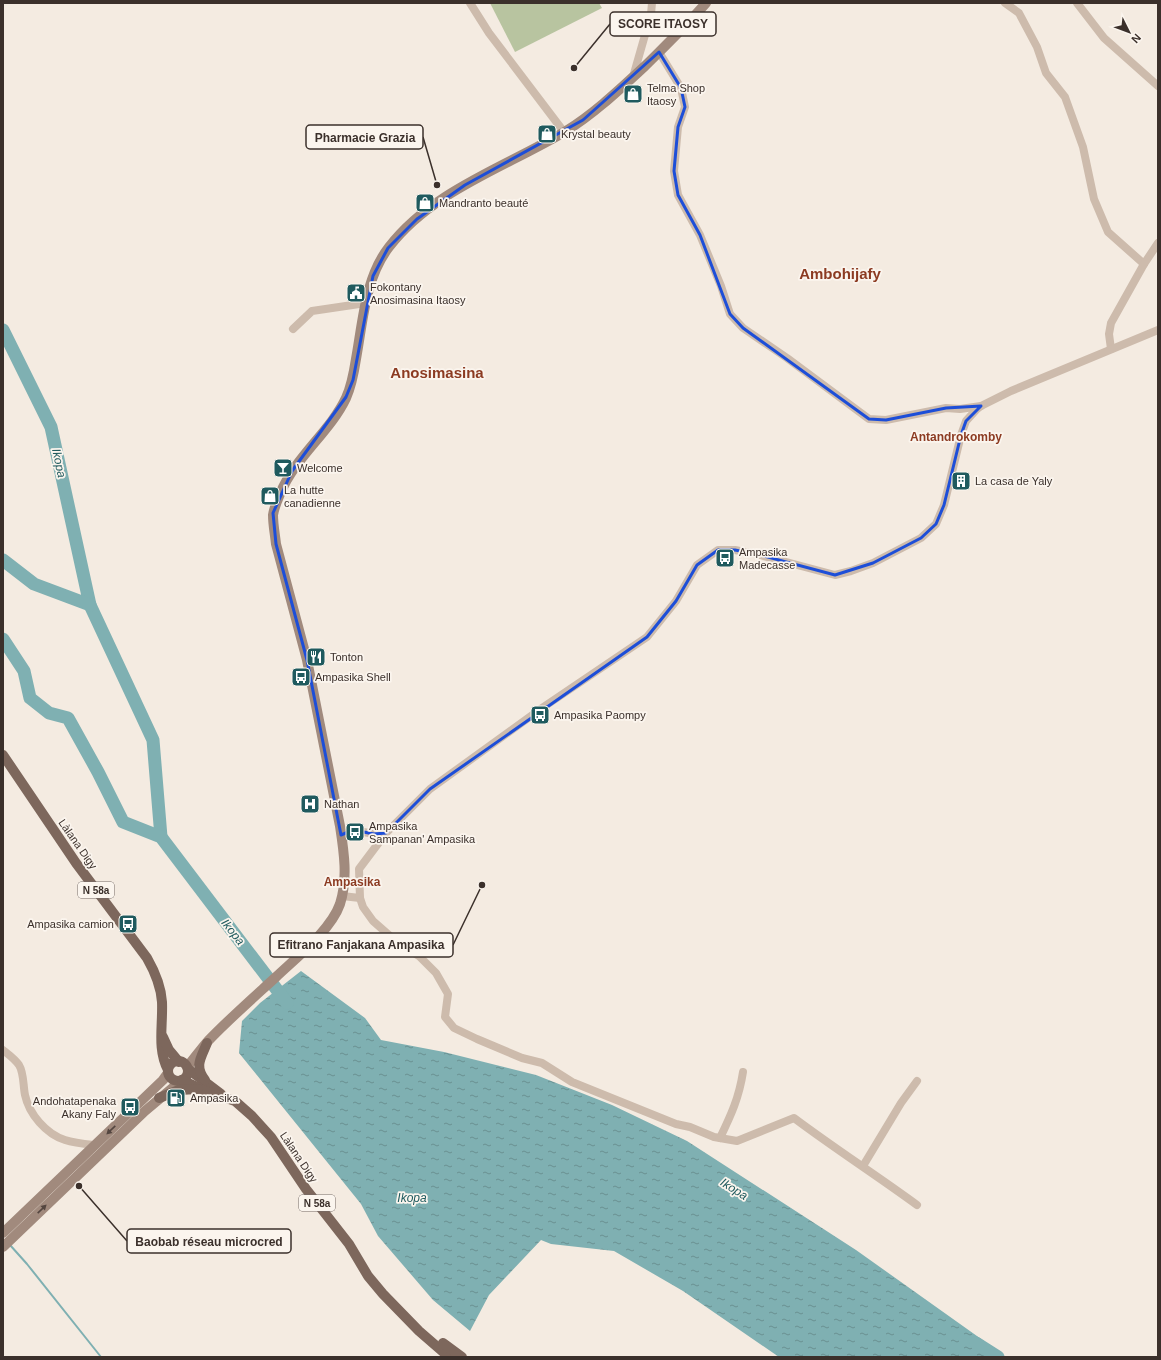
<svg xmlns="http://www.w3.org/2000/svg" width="1161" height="1360" font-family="Helvetica,sans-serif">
<defs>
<pattern id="water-ripples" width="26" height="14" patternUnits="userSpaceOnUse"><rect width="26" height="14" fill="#7fb0b2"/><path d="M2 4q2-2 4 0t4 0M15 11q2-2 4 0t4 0" fill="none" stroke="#699091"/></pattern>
</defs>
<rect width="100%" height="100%" fill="#f4ebe1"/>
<polygon fill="#b8c4a0" points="490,3 599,3 602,8 515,52"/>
<polygon fill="url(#water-ripples)" points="301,971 365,1018 381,1040 444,1052 536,1075 612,1105 687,1141 856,1250 984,1341 993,1357 779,1357 683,1291 614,1251 551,1244 541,1240 489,1295 470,1331 433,1300 378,1236 361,1204 239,1053 242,1021 260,1003"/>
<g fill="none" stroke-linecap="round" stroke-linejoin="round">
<polyline stroke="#7fb0b2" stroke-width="2" points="10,1245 27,1264 101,1357"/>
<g stroke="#7fb0b2" stroke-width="13">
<polyline points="3,330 51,427 90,605 153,740 161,837"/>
<polyline points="3,560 34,584 90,605"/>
<polyline points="3,639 24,671 30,698 49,713 68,718 98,772 123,822 161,837 287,1003"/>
<polyline points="976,1343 998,1357"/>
</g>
<g stroke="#cdbbac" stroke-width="8">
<polyline points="470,3 489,33 564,132"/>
<polyline points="1005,3 1019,13 1037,47 1046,73 1065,97 1083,147 1094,199 1108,232 1144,264 1111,323 1109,334 1111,349"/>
<polyline points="1077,3 1104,38 1158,86"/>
<polyline points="659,52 681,88 685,107 678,127 674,171 678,195 700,235 721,286 730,314 743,328 787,358 869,419 886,420 946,408 960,409 981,406"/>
<polyline points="633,77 651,14 652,3"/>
<polyline points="1144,264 1158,243"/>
<polyline points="293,329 312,311 366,303"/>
<polyline points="341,835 353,830 374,834 386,833"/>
<path d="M342,896l18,2 3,9 10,14 25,22 21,13 17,17 12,21 -3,23 9,11 23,11 45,19 20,5 30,19 104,42 14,3 24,10 23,4 57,-23c40,30 82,57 123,87"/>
<polyline points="360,898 359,869 386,833 430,789 542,708 647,637 676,601 697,565 718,550 735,550 760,555 835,575 851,571 873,563 921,538 936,524 944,505 961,435 966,421 976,410 981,406 1011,391 1158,330"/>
<path d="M3,1050c5,4 12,9 16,15 5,8 4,20 6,30 4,19 21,39 40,45 9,3 20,4 30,5"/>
<path d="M720,1138c11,-23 19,-40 23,-66"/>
<polyline points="863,1166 901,1103 917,1081"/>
</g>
<g stroke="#a18a7d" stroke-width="10">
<path d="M187,1067c7,-8 13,-17 21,-26 21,-22 45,-43 68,-64 20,-19 55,-47 64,-73 8,-25 4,-52 0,-78l-33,-166 -31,-116c-1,-10 -3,-19 -3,-29 1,-7 4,-14 7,-21 15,-37 50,-62 66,-96 6,-13 8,-26 10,-39 7,-38 9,-81 33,-112 44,-57 117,-80 177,-116 29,-18 54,-42 79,-65 21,-21 42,-41 61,-63"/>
<polyline points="3,1233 163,1080 168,1073"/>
<polyline points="3,1247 145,1111 182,1080"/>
</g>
<g stroke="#7d675c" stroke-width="10">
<path d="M3,755l73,108 71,95c8,14 14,28 15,44 1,24 -5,47 6,68"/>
<polyline points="163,1037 169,1050 179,1062"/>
<circle cx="178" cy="1071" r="10"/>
<polyline points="188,1069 221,1094"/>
<polyline points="182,1080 203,1090 235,1101 252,1116 271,1137 306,1189 349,1244 368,1276 383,1294 419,1331 449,1357"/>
<path d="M205,1080c-11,-14 -4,-22 2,-37"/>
<polyline points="159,1098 179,1090 198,1089"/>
<polyline points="443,1343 462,1357"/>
</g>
</g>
<defs><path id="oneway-solid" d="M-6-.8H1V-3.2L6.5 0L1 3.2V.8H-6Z"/></defs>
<g fill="#544640">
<use href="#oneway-solid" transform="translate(111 1130) rotate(136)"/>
<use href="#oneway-solid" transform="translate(42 1209) rotate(-44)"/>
</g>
<path fill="none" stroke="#1d4ed8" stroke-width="3" stroke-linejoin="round" d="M659,52l22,36 4,19 -7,20 -4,44 4,24 22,40 30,79 13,14 126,91 17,1 60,-12 35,-2 -15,15 -5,14 -17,70 -8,19 -15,14 -48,25 -38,12 -75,-20 -25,-5h-17l-21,15 -21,36 -29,36 -217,152 -44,44 -12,1 -21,-4 -12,5 -34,-175 -31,-116 -3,-31 19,-42 54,-74 7,-17 20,-104 15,-28 29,-29 48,-34 118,-65z"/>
<defs>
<symbol id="shop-square" viewBox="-11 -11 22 22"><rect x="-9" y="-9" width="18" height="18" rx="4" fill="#1f5a5e" stroke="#fbf5ee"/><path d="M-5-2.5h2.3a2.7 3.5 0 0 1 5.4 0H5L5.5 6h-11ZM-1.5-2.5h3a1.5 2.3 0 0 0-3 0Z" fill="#fff"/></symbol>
<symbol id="civic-square" viewBox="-11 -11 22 22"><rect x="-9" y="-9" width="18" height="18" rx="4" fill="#1f5a5e" stroke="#fbf5ee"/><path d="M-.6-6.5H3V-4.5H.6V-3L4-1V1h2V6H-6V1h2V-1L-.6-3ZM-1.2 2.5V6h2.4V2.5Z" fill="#fff"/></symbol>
<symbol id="bar-square" viewBox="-11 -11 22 22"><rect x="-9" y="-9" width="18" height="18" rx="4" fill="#1f5a5e" stroke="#fbf5ee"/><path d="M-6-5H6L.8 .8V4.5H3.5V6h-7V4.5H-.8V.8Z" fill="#fff"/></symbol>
<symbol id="building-square" viewBox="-11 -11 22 22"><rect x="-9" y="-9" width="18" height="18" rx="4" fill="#1f5a5e" stroke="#fbf5ee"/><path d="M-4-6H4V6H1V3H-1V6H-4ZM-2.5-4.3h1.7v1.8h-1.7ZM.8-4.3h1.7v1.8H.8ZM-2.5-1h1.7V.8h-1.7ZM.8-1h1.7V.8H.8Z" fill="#fff"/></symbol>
<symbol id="bus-square" viewBox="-11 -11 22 22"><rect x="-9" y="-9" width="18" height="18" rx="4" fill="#1f5a5e" stroke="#fbf5ee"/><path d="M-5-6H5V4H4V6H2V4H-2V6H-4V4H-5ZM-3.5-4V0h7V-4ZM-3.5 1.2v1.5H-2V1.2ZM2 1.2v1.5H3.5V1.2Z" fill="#fff"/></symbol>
<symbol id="restaurant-square" viewBox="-11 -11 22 22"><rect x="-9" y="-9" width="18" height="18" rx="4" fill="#1f5a5e" stroke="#fbf5ee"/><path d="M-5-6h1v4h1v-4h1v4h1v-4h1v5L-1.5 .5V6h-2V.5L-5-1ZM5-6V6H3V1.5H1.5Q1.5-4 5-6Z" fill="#fff"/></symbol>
<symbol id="hospital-square" viewBox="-11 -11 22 22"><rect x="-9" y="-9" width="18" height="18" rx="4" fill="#1f5a5e" stroke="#fbf5ee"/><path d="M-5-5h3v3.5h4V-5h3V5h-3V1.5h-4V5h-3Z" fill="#fff"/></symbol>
<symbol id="fuel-square" viewBox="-11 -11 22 22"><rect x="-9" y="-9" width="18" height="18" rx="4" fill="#1f5a5e" stroke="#fbf5ee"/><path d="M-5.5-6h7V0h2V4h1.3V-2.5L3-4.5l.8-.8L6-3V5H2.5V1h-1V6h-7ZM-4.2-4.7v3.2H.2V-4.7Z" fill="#fff"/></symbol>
</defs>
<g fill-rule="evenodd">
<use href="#shop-square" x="622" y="83" width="22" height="22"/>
<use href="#shop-square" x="536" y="123" width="22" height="22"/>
<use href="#shop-square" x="414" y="192" width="22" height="22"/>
<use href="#civic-square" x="345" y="282" width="22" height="22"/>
<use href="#bar-square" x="272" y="457" width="22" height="22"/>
<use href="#building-square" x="950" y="470" width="22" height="22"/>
<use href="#shop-square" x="259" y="485" width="22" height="22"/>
<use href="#bus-square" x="714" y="547" width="22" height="22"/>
<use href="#restaurant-square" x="305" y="646" width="22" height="22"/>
<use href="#bus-square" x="290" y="666" width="22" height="22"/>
<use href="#bus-square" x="529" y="704" width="22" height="22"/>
<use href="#hospital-square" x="299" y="793" width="22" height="22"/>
<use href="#bus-square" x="344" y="821" width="22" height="22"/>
<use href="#bus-square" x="117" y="913" width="22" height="22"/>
<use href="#fuel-square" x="165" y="1087" width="22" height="22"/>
<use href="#bus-square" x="119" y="1096" width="22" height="22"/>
</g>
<g text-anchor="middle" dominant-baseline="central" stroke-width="3.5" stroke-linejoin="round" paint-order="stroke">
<g fill="#fbf5ee" stroke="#756b66" stroke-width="1">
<rect x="78" y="882" width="36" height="16" rx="3"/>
<rect x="299" y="1195" width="36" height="16" rx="3"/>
</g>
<g font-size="10" font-weight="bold" fill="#3b302b">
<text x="96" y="890">N 58a</text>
<text x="317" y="1203">N 58a</text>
</g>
<g font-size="11" fill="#3b302b" stroke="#fbf5ee" text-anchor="start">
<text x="647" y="88">Telma Shop<tspan x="647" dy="13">Itaosy</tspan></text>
<text x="561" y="134">Krystal beauty</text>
<text x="439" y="203">Mandranto beauté</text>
<text x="370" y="287">Fokontany<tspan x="370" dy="13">Anosimasina Itaosy</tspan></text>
<text x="297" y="468">Welcome</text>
<text x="975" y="481">La casa de Yaly</text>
<text x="284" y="490">La hutte<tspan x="284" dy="13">canadienne</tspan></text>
<text x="739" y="552">Ampasika<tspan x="739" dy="13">Madecasse</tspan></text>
<text x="330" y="657">Tonton</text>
<text x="315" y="677">Ampasika Shell</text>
<text x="554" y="715">Ampasika Paompy</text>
<text x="324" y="804">Nathan</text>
<text x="369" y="826">Ampasika<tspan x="369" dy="13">Sampanan' Ampasika</tspan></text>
<text x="114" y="924" text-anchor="end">Ampasika camion</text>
<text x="190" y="1098">Ampasika</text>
<text x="116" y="1101" text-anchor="end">Andohatapenaka<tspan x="116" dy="13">Akany Faly</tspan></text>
</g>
<g font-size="11" fill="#3b302b" stroke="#fbf5ee">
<text transform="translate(78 844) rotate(55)">Làlana Digy</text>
<text transform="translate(299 1157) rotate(56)">Làlana Digy</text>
</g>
<g font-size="12" font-weight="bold" fill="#8c3b22" stroke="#fbf5ee">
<text x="956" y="437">Antandrokomby</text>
<text x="352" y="882">Ampasika</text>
</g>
<g font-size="12" font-style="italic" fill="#1f5a5e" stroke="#fbf5ee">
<text transform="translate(59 463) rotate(78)">Ikopa</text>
<text transform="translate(233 932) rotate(52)">Ikopa</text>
<text transform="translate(734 1189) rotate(32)">Ikopa</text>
<text x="412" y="1198">Ikopa</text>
</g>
<g font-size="15" font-weight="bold" fill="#8c3b22" stroke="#fbf5ee">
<text x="840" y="273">Ambohijafy</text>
<text x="437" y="372">Anosimasina</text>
</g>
</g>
<path fill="none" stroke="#3b302b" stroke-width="1.5" d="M574 68L610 24M437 185L423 137M482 885L453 945M79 1186L127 1241"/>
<g fill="#3b302b" stroke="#fbf5ee" stroke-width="1.5">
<circle cx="574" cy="68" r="4"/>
<circle cx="437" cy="185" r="4"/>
<circle cx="482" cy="885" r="4"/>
<circle cx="79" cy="1186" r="4"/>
</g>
<g fill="#fbf5ee" stroke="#3b302b" stroke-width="1.5">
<rect x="610" y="12" width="106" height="24" rx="4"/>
<rect x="306" y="125" width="117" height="24" rx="4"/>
<rect x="270" y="933" width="183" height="24" rx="4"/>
<rect x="127" y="1229" width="164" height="24" rx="4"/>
</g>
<g font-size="12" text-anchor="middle" font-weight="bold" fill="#3b302b">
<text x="663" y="28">SCORE ITAOSY</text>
<text x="365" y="142">Pharmacie Grazia</text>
<text x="361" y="949">Efitrano Fanjakana Ampasika</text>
<text x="209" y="1246">Baobab réseau microcred</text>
</g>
<rect width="1161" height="1360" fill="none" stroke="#3b302b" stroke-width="8"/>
<g transform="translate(1129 32) rotate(132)" stroke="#fbf5ee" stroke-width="3" paint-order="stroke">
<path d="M0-3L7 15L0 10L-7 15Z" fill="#3b302b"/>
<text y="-6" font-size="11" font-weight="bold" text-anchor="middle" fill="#3b302b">N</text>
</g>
</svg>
